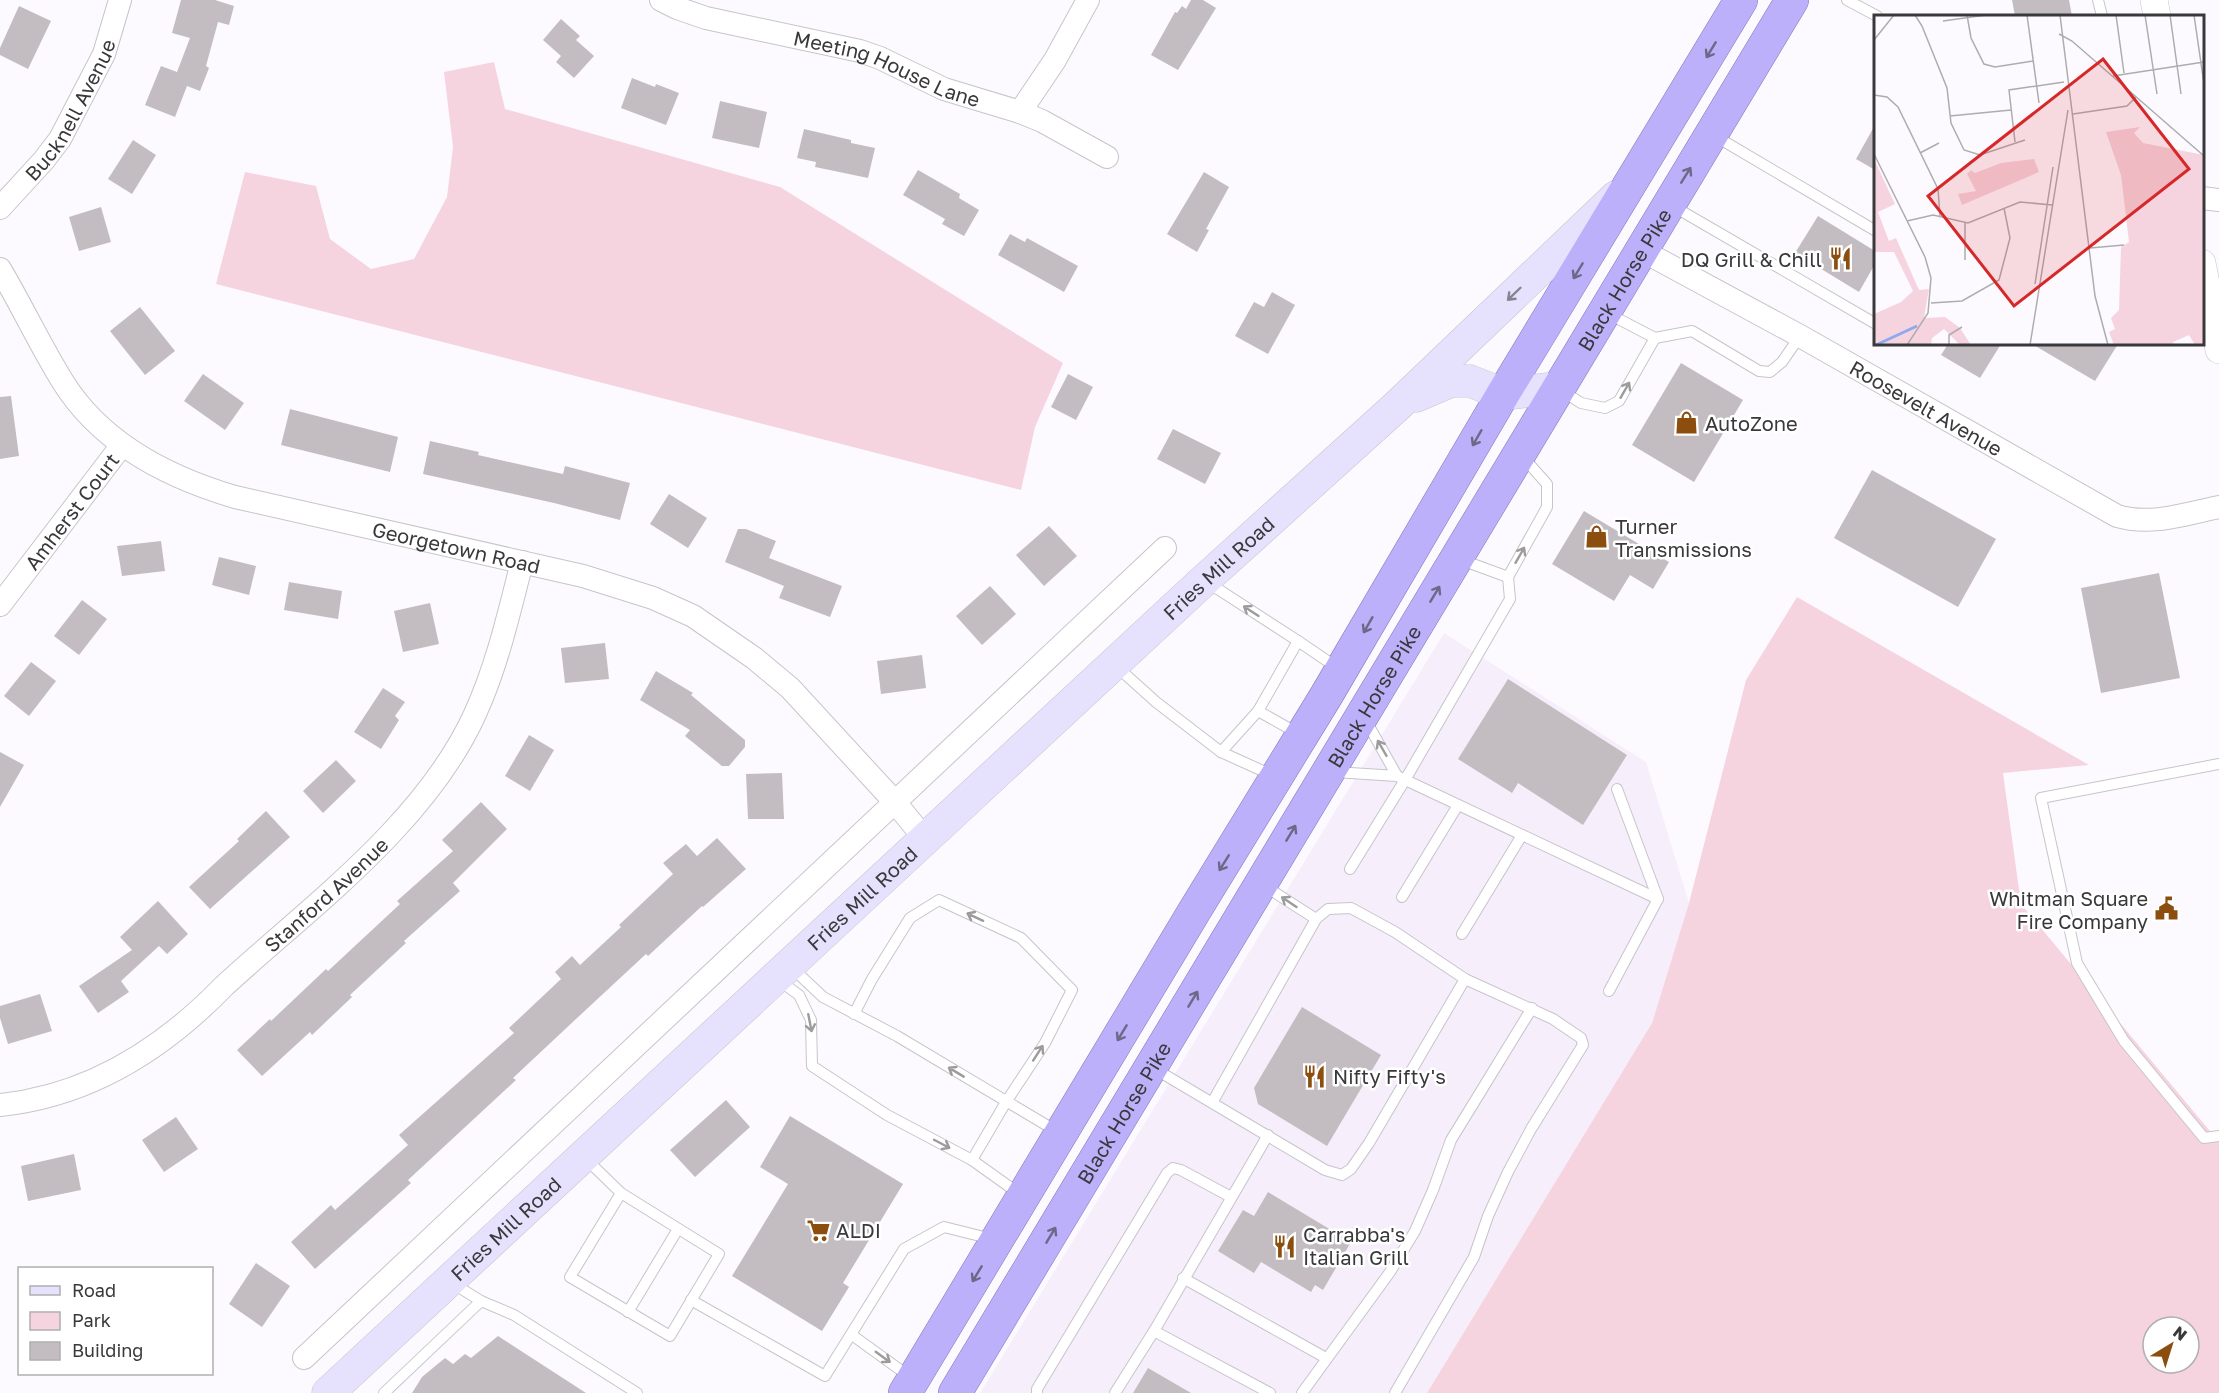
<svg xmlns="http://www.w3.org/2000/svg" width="2219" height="1393" font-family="'Golos Text',sans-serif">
<rect width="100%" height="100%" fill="#fdfaff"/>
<polygon fill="#f6eefb" points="1444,633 1646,762 1689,903 1652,1023 1427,1393 980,1393"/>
<g fill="#f5d4df" fill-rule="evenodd">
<polygon points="494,62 505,109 780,187 1063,363 1035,427 1021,490 216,284 245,172 316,186 330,239 371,269 414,259 447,197 453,147 444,72"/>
<path d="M1797,597l292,168 -86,8 18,131 198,238v251h-792l225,-370 37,-120 57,-223zM2153,1327h36v36h-36z"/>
</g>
<g fill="#c3bdc1">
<polygon points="181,0 215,0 234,6 229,25 218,22 206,66 209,68 200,91 187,86 175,117 145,105 161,66 177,72 190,38 172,33"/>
<polygon points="1191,0 1203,0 1216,8 1178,70 1151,55 1175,12 1177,13 1182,6 1186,9"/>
<polygon points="2012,0 2069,0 2072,16 2015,16"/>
<polygon points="19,6 51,21 28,69 0,55 0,48"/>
<polygon points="561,19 580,36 576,40 594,56 574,78 556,62 561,56 543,40"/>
<polygon points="632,78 655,87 656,84 679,93 666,125 621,108"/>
<polygon points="720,101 767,112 759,148 712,138"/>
<polygon points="1875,125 1875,170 1856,159"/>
<polygon points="804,129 851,140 851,143 875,148 868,178 815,167 816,162 797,158"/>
<polygon points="133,140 156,155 132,194 108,179"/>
<polygon points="918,170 960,194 959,198 979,210 964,236 942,224 945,219 903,195"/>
<polygon points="1204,172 1229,187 1206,229 1209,230 1197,252 1167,234"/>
<polygon points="101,207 111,242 79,251 69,217"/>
<polygon points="1818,216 1875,251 1875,264 1859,292 1795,253"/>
<polygon points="1010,234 1025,242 1027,238 1078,266 1064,292 998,255"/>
<polygon points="1272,292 1295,305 1268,354 1235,336 1254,302 1264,307"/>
<polygon points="140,307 175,351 145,375 110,331"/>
<polygon points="1948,344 2001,344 1980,378 1941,355"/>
<polygon points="2032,344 2118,344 2095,381"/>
<polygon points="1681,363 1743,400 1694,482 1632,445"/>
<polygon points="203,374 244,403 225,430 184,401"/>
<polygon points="1068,374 1093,387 1076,420 1051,407"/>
<polygon points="11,396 19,456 0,459 0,397"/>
<polygon points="290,409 398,437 390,472 281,445"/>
<polygon points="1173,429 1221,453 1205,484 1157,459"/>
<polygon points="430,441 479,452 478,455 563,474 565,466 630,483 620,520 554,503 423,474"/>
<polygon points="1872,470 1996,539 1958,607 1834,538"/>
<polygon points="669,494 707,518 688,548 650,524"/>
<polygon points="1584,511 1669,562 1653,589 1630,575 1614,601 1552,564"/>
<polygon points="1049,526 1077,556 1044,586 1016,555"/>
<polygon points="738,529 746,529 776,541 769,558 842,586 830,617 779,598 784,586 725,562"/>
<polygon points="161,541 165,571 122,576 117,546"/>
<polygon points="219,557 256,566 249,595 212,585"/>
<polygon points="2159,573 2180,678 2101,693 2081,588"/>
<polygon points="289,582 342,591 338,619 284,610"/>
<polygon points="990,586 1016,614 982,645 956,616"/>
<polygon points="82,600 107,619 79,655 54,636"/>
<polygon points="430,603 439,644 403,652 394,611"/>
<polygon points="605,643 609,679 565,683 561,648"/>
<polygon points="922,655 926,688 881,694 877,661"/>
<polygon points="31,662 56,681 29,716 4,696"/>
<polygon points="656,671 693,693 691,695 745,740 745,747 729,766 722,766 685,736 690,730 640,700"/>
<polygon points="1508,679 1627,755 1583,825 1518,783 1512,793 1458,759"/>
<polygon points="383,688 405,702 395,716 399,720 381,749 354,732"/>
<polygon points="529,735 554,750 530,791 505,776"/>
<polygon points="0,752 24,765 0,807"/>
<polygon points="336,760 356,781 323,813 303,791"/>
<polygon points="782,773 784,819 748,819 746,774"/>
<polygon points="481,802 507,829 453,883 460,891 404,941 406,943 350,995 352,997 312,1035 310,1032 262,1076 237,1050 270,1019 271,1021 326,969 328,971 400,904 397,901 453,851 442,840"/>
<polygon points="266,811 290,837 210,909 189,887 239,841 237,839"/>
<polygon points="717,838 746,869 703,907 702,906 648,956 646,954 576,1019 513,1078 516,1080 408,1180 411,1183 315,1269 291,1242 331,1205 335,1210 408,1145 399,1135 514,1033 509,1028 561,979 555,972 572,956 580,965 621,927 619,925 673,874 663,863 686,844 697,856"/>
<polygon points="158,901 188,934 167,954 159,946 121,981 129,992 98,1013 79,986 132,950 120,937"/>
<polygon points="40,994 52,1031 8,1044 0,1018 0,1006"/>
<polygon points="1302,1007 1381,1055 1327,1146 1258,1104 1254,1088"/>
<polygon points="726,1100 750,1127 695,1177 670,1150"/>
<polygon points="790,1116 903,1184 843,1283 849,1287 822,1331 732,1276 788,1184 760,1167"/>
<polygon points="176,1117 198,1149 164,1172 142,1140"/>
<polygon points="74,1154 81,1190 28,1201 21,1166"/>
<polygon points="1268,1192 1351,1242 1323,1290 1315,1285 1311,1292 1261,1262 1254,1273 1218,1251 1243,1210 1254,1216"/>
<polygon points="256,1263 290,1286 262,1327 229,1304"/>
<polygon points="498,1336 586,1393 412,1393 422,1377 445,1358 453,1364 465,1354 471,1358"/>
<polygon points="1148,1368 1191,1393 1133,1393"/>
</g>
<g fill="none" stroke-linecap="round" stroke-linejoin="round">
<defs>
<g id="service">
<polyline points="1847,0 1877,16"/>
<polyline points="2098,0 2102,16"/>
<polyline points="1715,136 1876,231"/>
<polyline points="1671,205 1876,324"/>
<polyline points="1655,338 1692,331 1759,371 1770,372 1782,362 1800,336"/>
<polyline points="1561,390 1581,403 1605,408 1619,401 1655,338 1609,314"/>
<polyline points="1459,559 1508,577 1547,507 1547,484 1523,457"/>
<polyline points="1207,582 1298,641"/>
<polyline points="1116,666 1156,702 1221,752 1274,776"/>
<polyline points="1299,734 1258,711 1298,641 1339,669"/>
<polyline points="1221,752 1258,711"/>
<polyline points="2219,764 2041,798 2077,963 2124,1041 2204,1138 2219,1136"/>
<polyline points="1335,772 1397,776 1365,719"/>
<polyline points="1397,776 1658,899"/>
<polyline points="1350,869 1405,780 1510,599 1508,577"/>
<polyline points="1263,885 1316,919"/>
<polyline points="1402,897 1458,805"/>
<polyline points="1462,934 1522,835"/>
<polyline points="791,967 823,997 897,1036 1058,1132"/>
<polyline points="777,979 799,995 811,1020 812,1066 887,1115 972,1160 1021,1195"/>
<polyline points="1609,991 1658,899 1617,789"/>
<polyline points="854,1014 872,979 910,918 939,900 1021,938 1072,990 1045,1043 1006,1102 972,1160"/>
<polyline points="1155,1069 1325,1170 1342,1175 1351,1169 1369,1143 1465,979 1553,1019 1581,1038 1583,1045 1531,1129 1508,1172 1488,1216 1474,1257 1395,1393"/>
<polyline points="1213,1101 1316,919 1328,909 1351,908 1395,932 1465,979"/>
<polyline points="584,1157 621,1193 719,1254 670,1336 570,1277 621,1193"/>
<polyline points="1183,1278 1326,1358"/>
<polyline points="452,1283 481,1301 514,1315 637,1393"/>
<polyline points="691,1300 825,1376 904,1249 944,1227 992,1239"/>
<polyline points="628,1312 678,1229"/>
<polyline points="1154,1331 1270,1393"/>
<polyline points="852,1335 910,1377"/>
<polyline points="384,1393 481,1301"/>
<polyline points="1037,1393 1037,1389 1167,1173 1173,1168 1181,1170 1231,1197"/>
<polyline points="1115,1393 1154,1331 1268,1135"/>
<polyline points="1302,1393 1390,1272 1415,1231 1433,1190 1451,1140 1532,1008"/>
</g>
<g id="minor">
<path id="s1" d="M661,0l16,8 29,10 154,33 20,7 64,31 76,23 22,9 65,36"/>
<polyline points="1020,112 1055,60 1088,0"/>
<polyline points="2202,198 2219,200"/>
<path id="s2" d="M0,208l44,-48 16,-21 44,-85 16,-54"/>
<path id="s3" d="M1641,250l159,86 317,180c34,10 68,-2 102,-9"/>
<path id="s4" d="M0,269c22,37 40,76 63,113 38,61 104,95 172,115l348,79 70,22 40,18 61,42 36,30 104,113 31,38"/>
<path id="s5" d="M0,605l122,-160"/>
<path id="s6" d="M0,1105c89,-9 163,-56 224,-119 87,-80 201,-162 251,-272 22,-48 34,-101 47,-152"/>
<polyline points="304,1358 1165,548"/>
</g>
<g id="tertiary">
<polyline points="2154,0 2157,16"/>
<polyline points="2202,263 2219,350"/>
</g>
<g id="secondary">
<polyline points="1416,396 1451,381 1470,381 1503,394 1558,388"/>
<path id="s7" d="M328,1393l872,-809 197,-178 219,-209"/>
</g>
<g id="trunk">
<polyline points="905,1393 1195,910 1326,696 1503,394 1741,0"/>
<path id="s8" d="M955,1393l837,-1393"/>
</g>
</defs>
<use href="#service" stroke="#c7c4ca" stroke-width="12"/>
<use href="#minor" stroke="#c7c4ca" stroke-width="24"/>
<use href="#tertiary" stroke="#c7c4ca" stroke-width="28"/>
<use href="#secondary" stroke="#c7c4ca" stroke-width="33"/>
<use href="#trunk" stroke="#8379b6" stroke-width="34"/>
<use href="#service" stroke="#fff" stroke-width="10"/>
<use href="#minor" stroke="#fff" stroke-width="22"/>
<use href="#tertiary" stroke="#fff" stroke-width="27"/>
<use href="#secondary" stroke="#e6e1fd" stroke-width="32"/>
<use href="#trunk" stroke="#bcb0fa" stroke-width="33"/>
</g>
<defs><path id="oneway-shaft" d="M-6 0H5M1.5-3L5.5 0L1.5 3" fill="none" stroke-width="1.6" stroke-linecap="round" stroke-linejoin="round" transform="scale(1.5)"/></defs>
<g stroke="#6d6887">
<use href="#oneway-shaft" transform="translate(1711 50) rotate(121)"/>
<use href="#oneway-shaft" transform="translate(1686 175) rotate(-58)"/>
<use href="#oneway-shaft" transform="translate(1578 271) rotate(121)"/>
<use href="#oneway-shaft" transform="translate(1477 438) rotate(120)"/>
<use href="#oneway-shaft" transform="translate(1435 594) rotate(-59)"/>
<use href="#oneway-shaft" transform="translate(1368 625) rotate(120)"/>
<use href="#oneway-shaft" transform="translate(1291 833) rotate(-59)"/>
<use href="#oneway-shaft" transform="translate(1224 863) rotate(122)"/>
<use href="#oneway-shaft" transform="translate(1193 999) rotate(-59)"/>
<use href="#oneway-shaft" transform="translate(1122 1033) rotate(121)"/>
<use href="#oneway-shaft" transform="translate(1051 1235) rotate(-59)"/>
<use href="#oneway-shaft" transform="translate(977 1274) rotate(121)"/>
</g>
<use stroke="#878492" href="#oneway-shaft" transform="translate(1514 294) rotate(136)"/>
<g stroke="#9c9c9c">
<use href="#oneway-shaft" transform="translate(1625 390) rotate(-60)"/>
<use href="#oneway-shaft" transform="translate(1520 555) rotate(-60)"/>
<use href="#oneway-shaft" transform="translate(1251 611) rotate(-147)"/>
<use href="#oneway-shaft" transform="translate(1382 748) rotate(-120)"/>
<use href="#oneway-shaft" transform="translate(1289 902) rotate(-146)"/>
<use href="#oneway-shaft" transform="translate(975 917) rotate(-155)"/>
<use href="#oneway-shaft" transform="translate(810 1023) rotate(79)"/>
<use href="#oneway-shaft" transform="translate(1038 1053) rotate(-57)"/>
<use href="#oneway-shaft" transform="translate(956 1072) rotate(-149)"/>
<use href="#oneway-shaft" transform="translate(942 1144) rotate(28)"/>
<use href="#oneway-shaft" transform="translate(883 1357) rotate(36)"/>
</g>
<defs>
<symbol id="restaurant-bare" viewBox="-9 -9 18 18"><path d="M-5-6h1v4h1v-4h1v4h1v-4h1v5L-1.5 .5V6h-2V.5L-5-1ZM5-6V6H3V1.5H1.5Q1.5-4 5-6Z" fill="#8b4e0e" stroke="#fff" stroke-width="2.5" paint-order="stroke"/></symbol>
<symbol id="shop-bare" viewBox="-9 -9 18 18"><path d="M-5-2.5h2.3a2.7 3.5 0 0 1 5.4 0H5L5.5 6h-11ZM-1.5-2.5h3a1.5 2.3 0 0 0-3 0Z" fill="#8b4e0e" stroke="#fff" stroke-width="2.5" paint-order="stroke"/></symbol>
<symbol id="civic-bare" viewBox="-9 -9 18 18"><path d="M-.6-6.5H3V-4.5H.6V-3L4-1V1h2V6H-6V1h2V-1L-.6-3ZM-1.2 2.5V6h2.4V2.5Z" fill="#8b4e0e" stroke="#fff" stroke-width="2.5" paint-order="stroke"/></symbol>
<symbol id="supermarket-bare" viewBox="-9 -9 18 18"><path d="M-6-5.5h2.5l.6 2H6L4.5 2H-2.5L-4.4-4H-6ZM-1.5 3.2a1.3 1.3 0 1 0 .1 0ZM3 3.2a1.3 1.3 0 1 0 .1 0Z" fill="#8b4e0e" stroke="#fff" stroke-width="2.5" paint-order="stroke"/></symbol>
</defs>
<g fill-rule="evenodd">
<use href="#restaurant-bare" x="1824" y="242" width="33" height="33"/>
<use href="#shop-bare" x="1670" y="406" width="33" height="33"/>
<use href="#shop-bare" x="1580" y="520" width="33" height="33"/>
<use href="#civic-bare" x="2150" y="892" width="33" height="33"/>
<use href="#restaurant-bare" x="1298" y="1060" width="33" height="33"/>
<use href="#supermarket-bare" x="802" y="1214" width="33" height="33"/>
<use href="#restaurant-bare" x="1268" y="1230" width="33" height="33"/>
</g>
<g text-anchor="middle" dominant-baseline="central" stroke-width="5" stroke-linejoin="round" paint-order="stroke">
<g font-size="20" fill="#39383a" stroke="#fff">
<text stroke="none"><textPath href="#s1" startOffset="237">Meeting House Lane</textPath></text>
<text stroke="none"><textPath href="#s2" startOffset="122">Bucknell Avenue</textPath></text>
<text stroke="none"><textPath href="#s8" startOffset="1299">Black Horse Pike</textPath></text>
<text stroke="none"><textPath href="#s3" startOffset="326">Roosevelt Avenue</textPath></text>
<text stroke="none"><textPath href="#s5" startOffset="118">Amherst Court</textPath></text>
<text stroke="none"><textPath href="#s4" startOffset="568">Georgetown Road</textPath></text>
<text stroke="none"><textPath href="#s7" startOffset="1214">Fries Mill Road</textPath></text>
<text stroke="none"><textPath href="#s8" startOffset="813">Black Horse Pike</textPath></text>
<text stroke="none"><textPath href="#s6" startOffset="396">Stanford Avenue</textPath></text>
<text stroke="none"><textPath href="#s7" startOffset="728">Fries Mill Road</textPath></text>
<text stroke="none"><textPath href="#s8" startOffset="327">Black Horse Pike</textPath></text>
<text stroke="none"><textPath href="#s7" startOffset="242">Fries Mill Road</textPath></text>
</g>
<g font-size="20" fill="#39383a" stroke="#fff" text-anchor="start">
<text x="1822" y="259" text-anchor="end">DQ Grill &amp; Chill</text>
<text x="1705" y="423">AutoZone</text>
<text x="1615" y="526">Turner<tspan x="1615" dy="23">Transmissions</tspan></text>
<text x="2148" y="898" text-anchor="end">Whitman Square<tspan x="2148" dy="23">Fire Company</tspan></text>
<text x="1333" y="1076">Nifty Fifty's</text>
<text x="836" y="1230">ALDI</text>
<text x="1303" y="1234">Carrabba's<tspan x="1303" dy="23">Italian Grill</tspan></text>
</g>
</g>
<g transform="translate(1874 15)">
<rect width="330" height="330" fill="#fdfaff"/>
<path d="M266,112l-6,6 9,10 61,12v190h-9l-6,-10 -16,7 1,3h-60l-5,-13 6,-3 -4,-11 8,-8 2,-63 8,-5 -8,-67 -15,-43zM0,144l21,45 -17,8 11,29 7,-3 23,52 10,-1 -5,29 21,-1 15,11 11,17h-11l-16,-16 -12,9 -1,7h-57v-31l27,-12 12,-11 -19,-39h-20zM160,144l5,13 -77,33 -4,-11 18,-3 -9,-17 4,-4 4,3 26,-10z" fill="#f5d4df"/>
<path fill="none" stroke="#8fa8ee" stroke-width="3" d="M2,330l41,-19"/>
<path fill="none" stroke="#afacb0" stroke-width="1.5" d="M41,0l7,11 25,62 4,35 13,27 16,5 45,-15M93,0l4,23 13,26 11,3 38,-6M153,0l12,88M186,0l35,281 13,49M242,0l8,58M271,0l12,79M296,0l11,79M320,0l10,69M69,6l43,-6M185,19l13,7 132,115M0,25l20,-25M239,61l91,-14M0,80l13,2 11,10 40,82 2,27M199,99l54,-8 9,-9M76,101l61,-6M141,127l-6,-52 55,-8M46,138l19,-10M0,139l51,103 6,21 -3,35 -21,32M33,206l26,-6 35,8 52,-21 32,3M91,208v37M216,233l34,-3M161,269l18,-117M57,288l31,-2 37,-21 11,-42 -6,-30M75,330v-10l13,-8M156,330l38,-235"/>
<path fill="#d62828" fill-opacity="0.15" stroke="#d62828" stroke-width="3" d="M229,44l86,110 -175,137 -86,-110z"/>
<rect width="330" height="330" fill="none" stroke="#39383a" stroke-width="3"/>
</g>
<rect x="18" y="1267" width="195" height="108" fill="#ffffff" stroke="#b0afb0" stroke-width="1.5"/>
<rect x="30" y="1286" width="30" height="9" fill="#e6e1fd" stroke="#b0afb0" stroke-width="1.5"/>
<text x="72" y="1297" font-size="18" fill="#39383a">Road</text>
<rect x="30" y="1312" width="30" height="18" fill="#f5d4df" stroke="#b0afb0" stroke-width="1.5"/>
<text x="72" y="1327" font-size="18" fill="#39383a">Park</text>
<rect x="30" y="1342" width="30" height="18" fill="#c3bdc1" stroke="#b0afb0" stroke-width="1.5"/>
<text x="72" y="1357" font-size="18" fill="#39383a">Building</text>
<g transform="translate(2171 1345) rotate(38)"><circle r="28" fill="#ffffff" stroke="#b0afb0" stroke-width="1.5"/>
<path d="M0-4.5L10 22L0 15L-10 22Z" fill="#8b4e0e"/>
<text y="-9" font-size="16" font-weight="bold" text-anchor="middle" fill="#39383a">N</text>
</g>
</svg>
